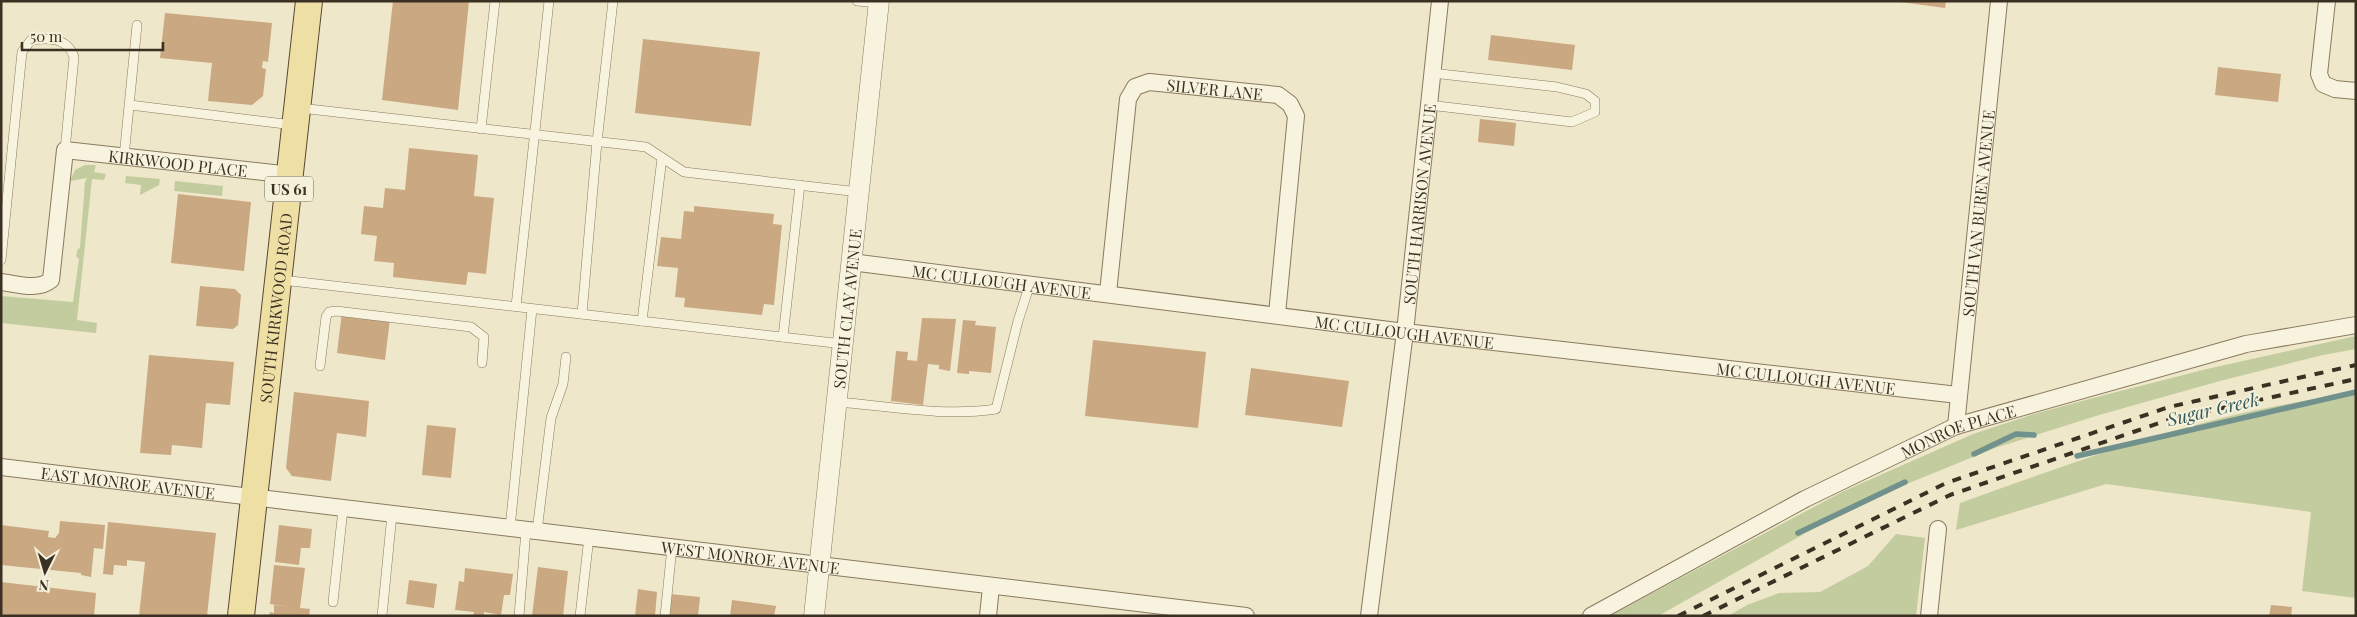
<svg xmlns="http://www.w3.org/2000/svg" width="2357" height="617" font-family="'Playfair Display',serif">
<rect width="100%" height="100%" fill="#eee7ca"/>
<g fill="#c2cc9e">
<polygon points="85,165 96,165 94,172 106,174 104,180 92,179 77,320 97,323 96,333 1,323 1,296 73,302 79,259 76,256 78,249 80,248 85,182 87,178 70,181 75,170"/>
<polygon points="126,176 160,179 159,185 140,195 141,185 125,183"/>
<polygon points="175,181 223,186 222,196 174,191"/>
<polygon points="2356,336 2356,349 2323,355 2220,381 2099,415 1995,448 1902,486 1811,530 1658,616 1609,616 1842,492 1973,434 2034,414 2097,397 2207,369"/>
<path d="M2356,394v204l-54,-7 9,-79 -205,-28 -150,46 4,-27c128,-46 260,-95 396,-109z"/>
<polygon points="1896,534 1925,538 1916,616 1728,616 1747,605 1779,593 1820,592 1868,566"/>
</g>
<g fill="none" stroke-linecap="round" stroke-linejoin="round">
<g stroke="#71918c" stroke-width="5.5">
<polyline points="1974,454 2016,434 2034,435"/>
<polyline points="2077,456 2356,392"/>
<polyline points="1798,533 1905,482"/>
</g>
</g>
<g fill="#caa881">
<polygon points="393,1 469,1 458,110 382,100"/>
<polygon points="1893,1 1946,1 1945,8"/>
<polygon points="165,13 272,23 268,62 263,61 262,68 266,69 263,96 252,105 208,101 212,63 160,58"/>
<polygon points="1491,35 1575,45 1572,70 1488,60"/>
<polygon points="643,39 760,52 751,126 635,113"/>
<polygon points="2218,67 2281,74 2278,102 2215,95"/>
<polygon points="1480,119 1516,123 1514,146 1478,142"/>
<polygon points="409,148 478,155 474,196 494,198 486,274 468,272 466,285 393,277 394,263 374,261 377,236 361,234 364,206 383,208 385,188 405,190"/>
<polygon points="178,194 251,202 244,271 171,263"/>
<polygon points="694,206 774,214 773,224 782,225 774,305 764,304 762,315 684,307 685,298 675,297 678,268 657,266 661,237 681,239 684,211 694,212"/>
<polygon points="200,286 235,289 241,295 238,325 233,329 196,326"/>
<polygon points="342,312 390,319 385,360 337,353"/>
<polygon points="922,318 956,319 950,371 939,369 939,365 928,364 923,405 891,401 896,351 908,352 907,360 917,361"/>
<polygon points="963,320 976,321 975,325 996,327 991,373 969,371 969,374 957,373"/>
<polygon points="1093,340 1206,352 1198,428 1085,416"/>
<polygon points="149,355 234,362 230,405 206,403 202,448 172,445 171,455 140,453"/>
<polygon points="1251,368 1349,381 1342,427 1245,415"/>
<polygon points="294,392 369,401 366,437 337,433 331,481 292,476 286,468"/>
<polygon points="427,425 456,428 451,478 422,475"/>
<polygon points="60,521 105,525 103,549 94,548 91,577 81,575 81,573 1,565 1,525 49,531 48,537 55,538 59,533"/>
<polygon points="108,522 216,533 207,616 139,616 145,562 127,560 127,566 114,565 113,575 103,574"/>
<polygon points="279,525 312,529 310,548 301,548 299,565 275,562"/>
<polygon points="274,565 305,568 300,608 310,609 309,616 269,616 270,612 274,613 274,605 291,607 270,604"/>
<polygon points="538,567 568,571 563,616 532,616"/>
<polygon points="465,568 513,574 510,595 504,595 501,615 484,612 484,616 473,616 474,612 455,610 459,581 464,582"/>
<polygon points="409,580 437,584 434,608 406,604"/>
<polygon points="1,582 96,593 94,616 1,616"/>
<polygon points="638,589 657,592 655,616 635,616"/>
<polygon points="670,594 700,597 698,616 668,616"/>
<polygon points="732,600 776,606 774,616 730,616"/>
<polygon points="2271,605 2292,607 2291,616 2269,616"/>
</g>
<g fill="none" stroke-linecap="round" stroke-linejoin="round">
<defs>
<g id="service">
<polyline points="857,1 879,3"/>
<polyline points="130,105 293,125"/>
<polyline points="1429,105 1572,122 1595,112 1595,101 1586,94 1557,87 1432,73"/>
<polyline points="300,108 646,147 684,172 859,192"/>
<polyline points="481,129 495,1"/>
<polyline points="124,157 137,25"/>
<path d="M1,260l21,-208 9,-12c18,-2 36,-3 43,17l-9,93"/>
<polyline points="282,280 843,344"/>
<polyline points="516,306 549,1"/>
<polyline points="582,314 597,142 613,1"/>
<polyline points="642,321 662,158"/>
<polyline points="783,337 800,185"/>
<polyline points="320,366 326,317 329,312 336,311 471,327 484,337 482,363"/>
<path d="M837,402c52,4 107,15 159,7l22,-88 12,-37"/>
<polyline points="510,528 532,309"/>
<polyline points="537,531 551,418 563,384 566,357"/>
<polyline points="333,602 343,509"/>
<polyline points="382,616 392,514"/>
<polyline points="519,616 526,530"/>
<polyline points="580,616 589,537"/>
<polyline points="665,616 672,547"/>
</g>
<g id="minor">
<polyline points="2327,1 2319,74 2323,84 2335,89 2356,91"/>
<path id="s1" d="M851,262l554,70 553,63"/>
<path id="s2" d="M1,282c16,2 37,9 50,-2l14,-130 226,25"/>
<path id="s3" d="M1108,293l20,-194 7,-12 14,-5 129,13 12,9 6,12 -19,198"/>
<path id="s4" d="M1956,426l43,-425"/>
<path id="s5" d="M1,467l1245,149"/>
<polyline points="988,616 991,587"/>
<path id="s6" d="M1369,616l36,-284 35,-331"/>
<path id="s7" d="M1591,616l214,-117 151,-73 290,-82 110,-19"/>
<polyline points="1929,616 1938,529"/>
</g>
<g id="tertiary">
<path id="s8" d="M814,616l65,-615"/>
</g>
<g id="primary">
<path id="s9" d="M241,616l68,-615"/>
</g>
</defs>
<use href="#service" stroke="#8a7a5f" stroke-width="10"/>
<use href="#minor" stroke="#8a7a5f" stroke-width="18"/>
<use href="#tertiary" stroke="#8a7a5f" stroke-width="21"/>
<use href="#primary" stroke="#594832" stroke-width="28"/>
<use href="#service" stroke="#f8f3de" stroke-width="9"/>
<use href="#minor" stroke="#f8f3de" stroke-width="16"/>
<use href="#tertiary" stroke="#f8f3de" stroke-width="20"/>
<use href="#primary" stroke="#eedfa4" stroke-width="26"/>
<g stroke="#3b3122" stroke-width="4" stroke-dasharray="9 9" stroke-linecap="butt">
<polyline points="1678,616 1946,483 2169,407 2356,365"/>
<polyline points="1703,616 1950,495 2171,419 2356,379"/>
</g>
</g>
<g text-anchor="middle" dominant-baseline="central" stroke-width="4" stroke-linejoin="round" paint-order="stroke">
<rect fill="#f5f0da" stroke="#736a59" stroke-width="1" x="265" y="176.5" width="48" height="25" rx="4"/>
<g font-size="15" font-weight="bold" fill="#3b3122">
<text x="289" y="189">US 61</text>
</g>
<g font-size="16" fill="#3b3122" stroke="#f5f0da">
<text stroke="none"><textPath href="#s3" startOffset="290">SILVER LANE</textPath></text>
<text stroke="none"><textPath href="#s2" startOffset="296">KIRKWOOD PLACE</textPath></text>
<text stroke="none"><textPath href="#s6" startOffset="415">SOUTH HARRISON AVENUE</textPath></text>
<text stroke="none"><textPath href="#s4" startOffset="214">SOUTH VAN BUREN AVENUE</textPath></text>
<text stroke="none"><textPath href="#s1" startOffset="152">MC CULLOUGH AVENUE</textPath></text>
<text stroke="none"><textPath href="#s8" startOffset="309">SOUTH CLAY AVENUE</textPath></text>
<text stroke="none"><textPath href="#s9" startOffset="310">SOUTH KIRKWOOD ROAD</textPath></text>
<text stroke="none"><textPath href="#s1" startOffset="558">MC CULLOUGH AVENUE</textPath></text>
<text stroke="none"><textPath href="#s1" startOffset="962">MC CULLOUGH AVENUE</textPath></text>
<text stroke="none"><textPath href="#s7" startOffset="412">MONROE PLACE</textPath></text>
<text stroke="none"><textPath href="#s5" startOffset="128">EAST MONROE AVENUE</textPath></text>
<text stroke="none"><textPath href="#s5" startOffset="755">WEST MONROE AVENUE</textPath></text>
</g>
<g font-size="18" font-style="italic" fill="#31595a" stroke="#f5f0da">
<text transform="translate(2213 409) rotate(-13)">Sugar Creek</text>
</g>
</g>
<rect width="2357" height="617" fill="none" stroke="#3b3122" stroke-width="5"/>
<g transform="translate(45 572) rotate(185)" stroke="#f5f0da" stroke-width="4" paint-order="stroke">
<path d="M0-4L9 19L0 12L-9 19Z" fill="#3b3122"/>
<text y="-8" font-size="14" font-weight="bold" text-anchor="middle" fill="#3b3122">N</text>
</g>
<path d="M22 42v8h141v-8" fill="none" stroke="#3b3122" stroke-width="2.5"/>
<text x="30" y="42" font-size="15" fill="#3b3122" stroke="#f5f0da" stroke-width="4" paint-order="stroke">50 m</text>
</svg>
